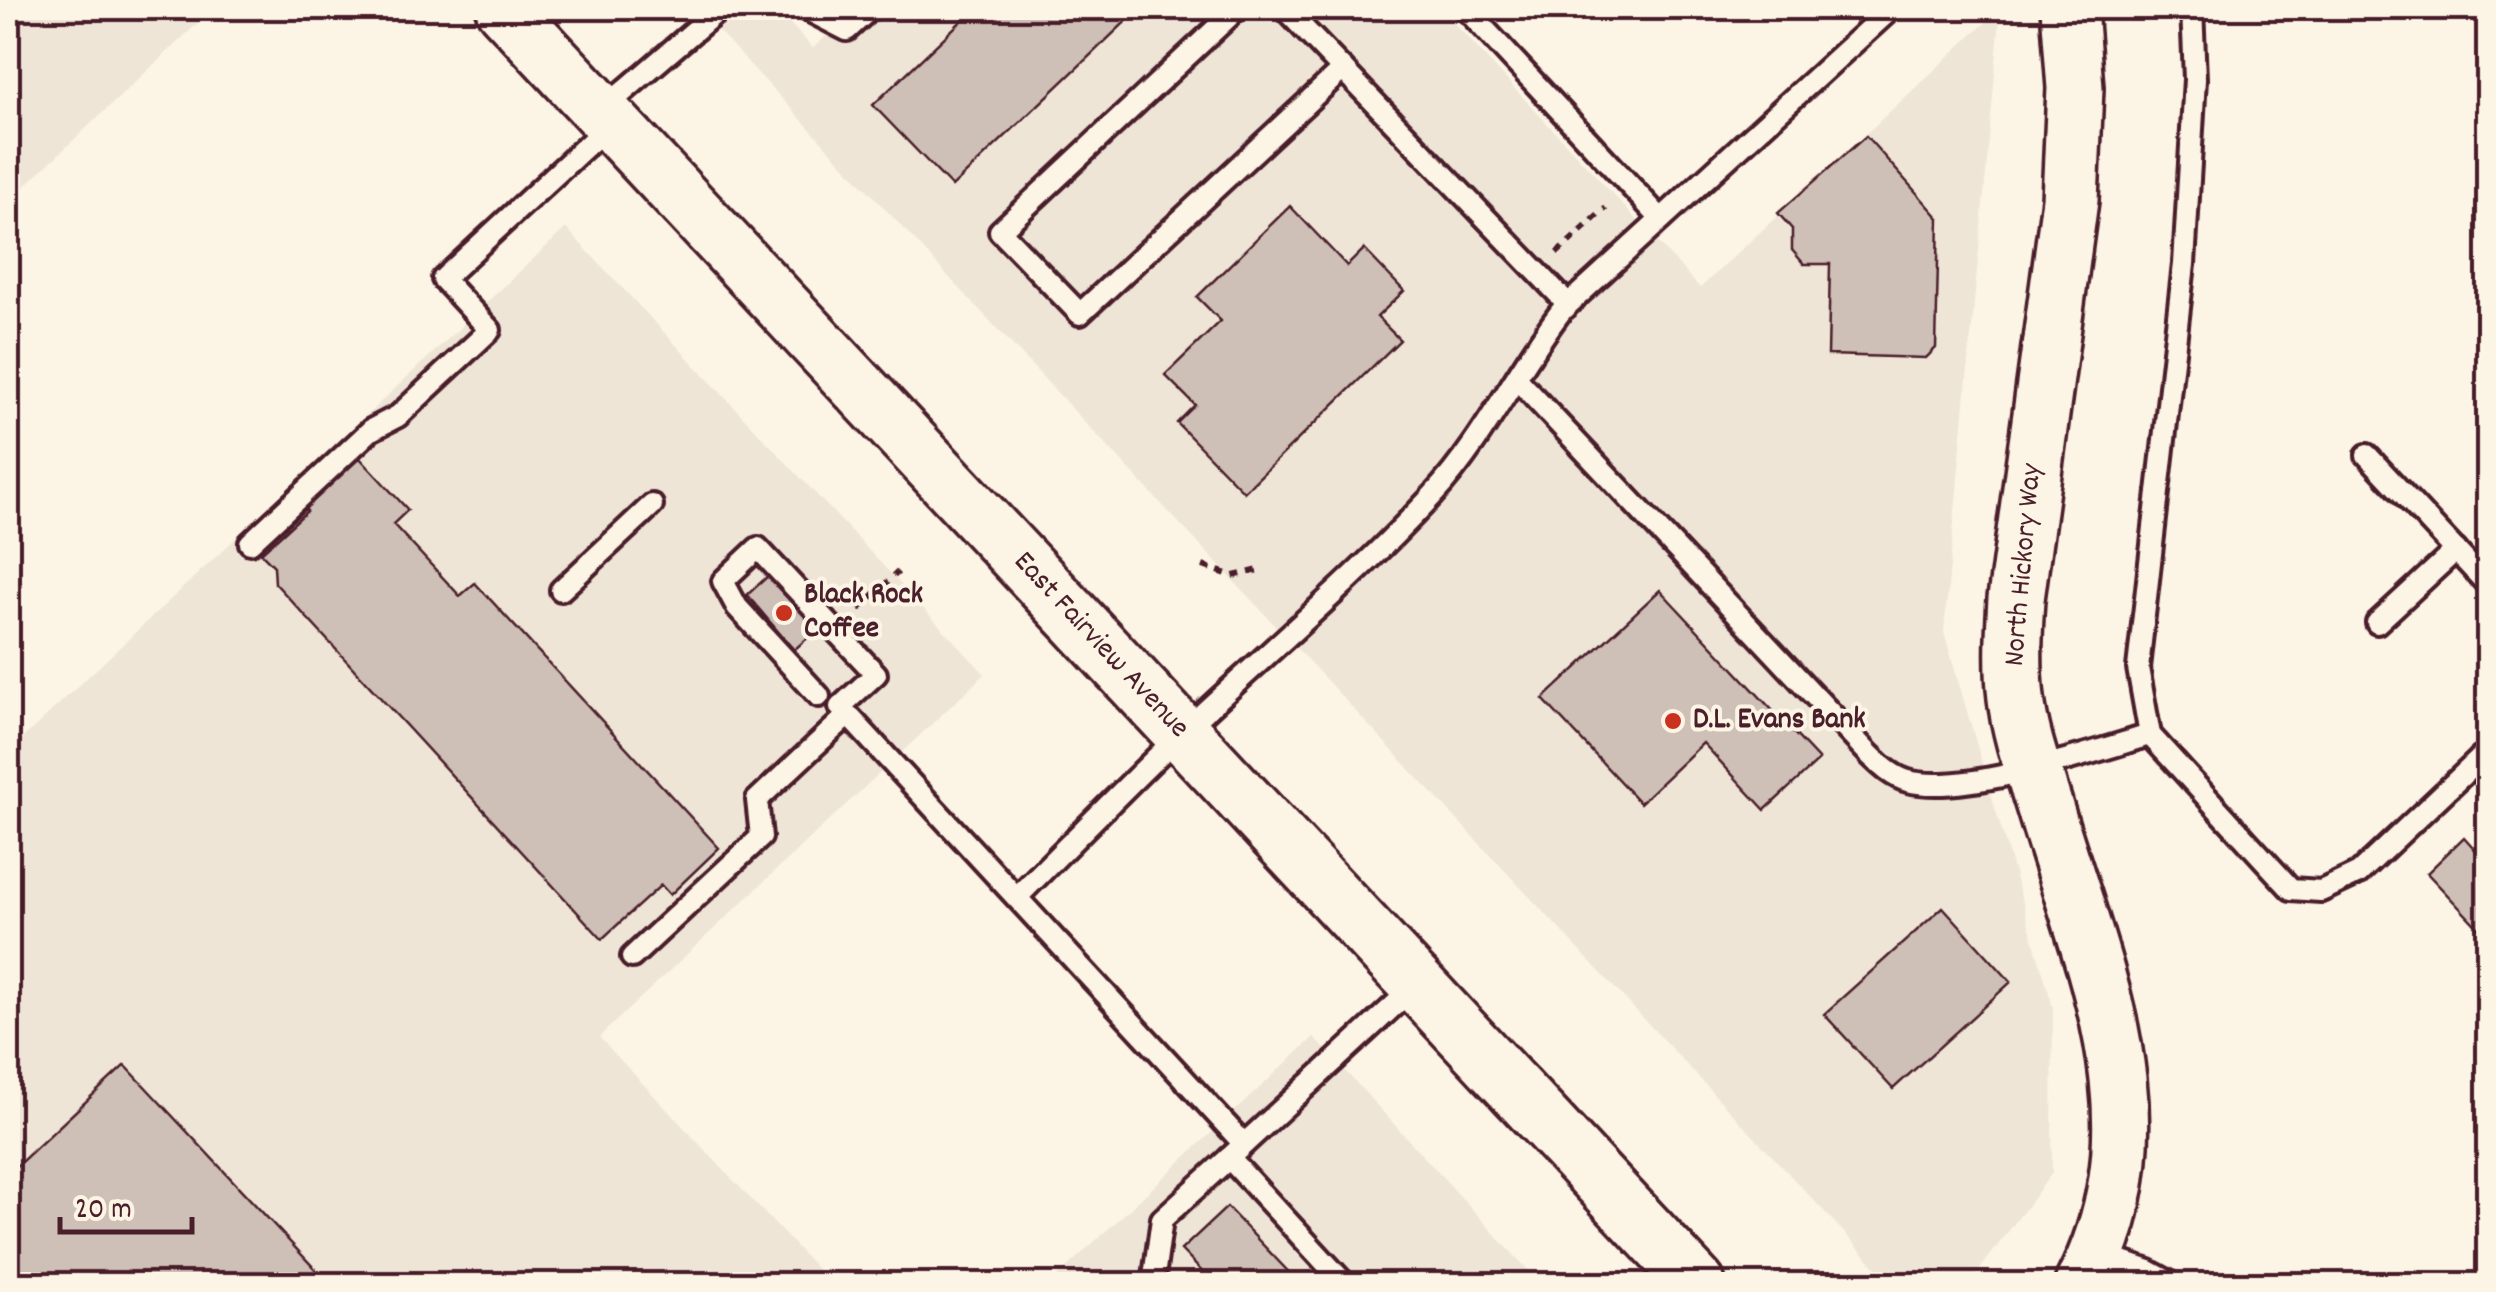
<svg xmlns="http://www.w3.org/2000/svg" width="2496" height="1292" font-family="Dekko,sans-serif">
<rect width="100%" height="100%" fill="#fcf5e5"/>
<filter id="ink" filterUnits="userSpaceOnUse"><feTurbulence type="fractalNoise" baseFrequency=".01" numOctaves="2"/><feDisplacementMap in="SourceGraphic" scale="20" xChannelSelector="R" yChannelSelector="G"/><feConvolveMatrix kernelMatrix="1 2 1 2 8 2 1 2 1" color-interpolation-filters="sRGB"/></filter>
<g filter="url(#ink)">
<g fill="#eee5d7">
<polygon points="8,8 214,8 8,202"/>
<polygon points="723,8 775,8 813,48 857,8 1440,8 1700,288 2001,8 1944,632 2053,1007 2052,1173 1969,1284 1892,1284 709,21"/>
<polygon points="566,228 985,674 599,1037 831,1284 8,1284 8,752"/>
<polygon points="1314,1037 1541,1284 1049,1284"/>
</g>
<g fill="#cfc0b7" stroke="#4a1f2b" stroke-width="2.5">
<polygon points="975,8 1140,8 952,187 873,105"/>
<polygon points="1866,136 1939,218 1936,348 1926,358 1828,355 1830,264 1804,264 1792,250 1792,229 1778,213"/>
<polygon points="1290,206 1347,266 1364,249 1404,291 1377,317 1400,340 1244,492 1177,423 1195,405 1165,375 1221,321 1197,297"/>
<polygon points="358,456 408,510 393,524 460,596 475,583 719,848 670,895 661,885 602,939 275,583 274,566 261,553 307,511 303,506"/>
<polygon points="768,576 819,628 794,650 747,595"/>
<polygon points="1660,590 1819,760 1765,810 1703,743 1640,803 1543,699"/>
<polygon points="2464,837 2488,864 2488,938 2427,873"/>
<polygon points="1943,907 2011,982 1893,1089 1824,1014"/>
<polygon points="125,1065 329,1284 8,1284 8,1174"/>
<polygon points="1227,1207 1300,1284 1214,1284 1181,1250"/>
</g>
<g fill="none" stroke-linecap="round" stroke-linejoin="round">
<defs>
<g id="lane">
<polyline points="804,8 847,30 871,8"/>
<polyline points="1238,8 1000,231 1080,314 1343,69"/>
<polyline points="1284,8 1568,304"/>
<polyline points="1465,8 1661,219"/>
<polyline points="602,110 721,8"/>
<path d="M1517,379l353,376c11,11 23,22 38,26 56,15 184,-29 242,-46l141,154 30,2 38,-18 129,-122"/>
<polyline points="2367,455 2488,585"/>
<polyline points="250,543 371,430 398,416 490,330 443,279 610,124"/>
<polyline points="561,590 652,505"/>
<polyline points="2377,623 2456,550"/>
<polyline points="819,696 737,607 723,581 758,548 876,674 840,707"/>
<polyline points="2150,735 2138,668 2184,264 2195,79 2192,8"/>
<path d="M1017,897c55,-55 110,-112 167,-166 83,-78 170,-151 248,-235 52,-56 84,-126 130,-186l330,-302"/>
<polyline points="632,957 761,837 757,800 848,715 1244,1144"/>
<polyline points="2099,1254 2149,1271 2173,1284"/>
<polyline points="1153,1284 1162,1219 1229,1158"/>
<polyline points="1345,1284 1229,1158 1414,987"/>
</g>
<path id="secondary" d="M2069,8l6,80 -5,112 -54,399c-2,33 -4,65 0,99 4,36 18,74 29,110 48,160 121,314 38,476"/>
<polyline id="primary" points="504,8 1697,1284"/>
</defs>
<use href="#lane" stroke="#4a1f2b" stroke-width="28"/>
<use href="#secondary" stroke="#4a1f2b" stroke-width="62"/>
<use href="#primary" stroke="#4a1f2b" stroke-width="62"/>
<g stroke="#4a1f2b" stroke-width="6" stroke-dasharray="8 8" stroke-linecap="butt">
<polyline points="1557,253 1606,208"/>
<polyline points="1203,566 1233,576 1259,570"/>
<polyline points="859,609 898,572"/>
</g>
<use href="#lane" stroke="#fcf5e5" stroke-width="20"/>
<use href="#secondary" stroke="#fcf5e5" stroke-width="55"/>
<use href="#primary" stroke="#fcf5e5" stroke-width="55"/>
</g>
</g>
<g fill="#c8321e" stroke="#fcf5e5" stroke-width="4">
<circle cx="784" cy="613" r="10"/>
<circle cx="1673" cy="721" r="10"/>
</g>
<g text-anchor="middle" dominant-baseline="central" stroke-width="8" stroke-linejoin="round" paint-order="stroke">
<g font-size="30" fill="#4a1f2b" stroke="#fcf5e5">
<text transform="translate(2025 565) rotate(-85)">North Hickory Way</text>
<text transform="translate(1100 646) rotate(47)">East Fairview Avenue</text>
</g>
<g font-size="30" font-weight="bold" fill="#4a1f2b" stroke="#fcf5e5" text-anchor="start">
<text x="804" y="596">Black Rock<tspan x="804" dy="34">Coffee</tspan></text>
<text x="1693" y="721">D.L. Evans Bank</text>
</g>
</g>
<rect width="2496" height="1292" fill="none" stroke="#fcf5e5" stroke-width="40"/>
<rect x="20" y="20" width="2456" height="1252" fill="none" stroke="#4a1f2b" stroke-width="4" filter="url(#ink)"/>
<path d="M60 1217v15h132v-15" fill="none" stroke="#4a1f2b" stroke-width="5"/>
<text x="75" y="1217" font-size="30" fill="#4a1f2b" stroke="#fcf5e5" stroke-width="8" paint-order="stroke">20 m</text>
</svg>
